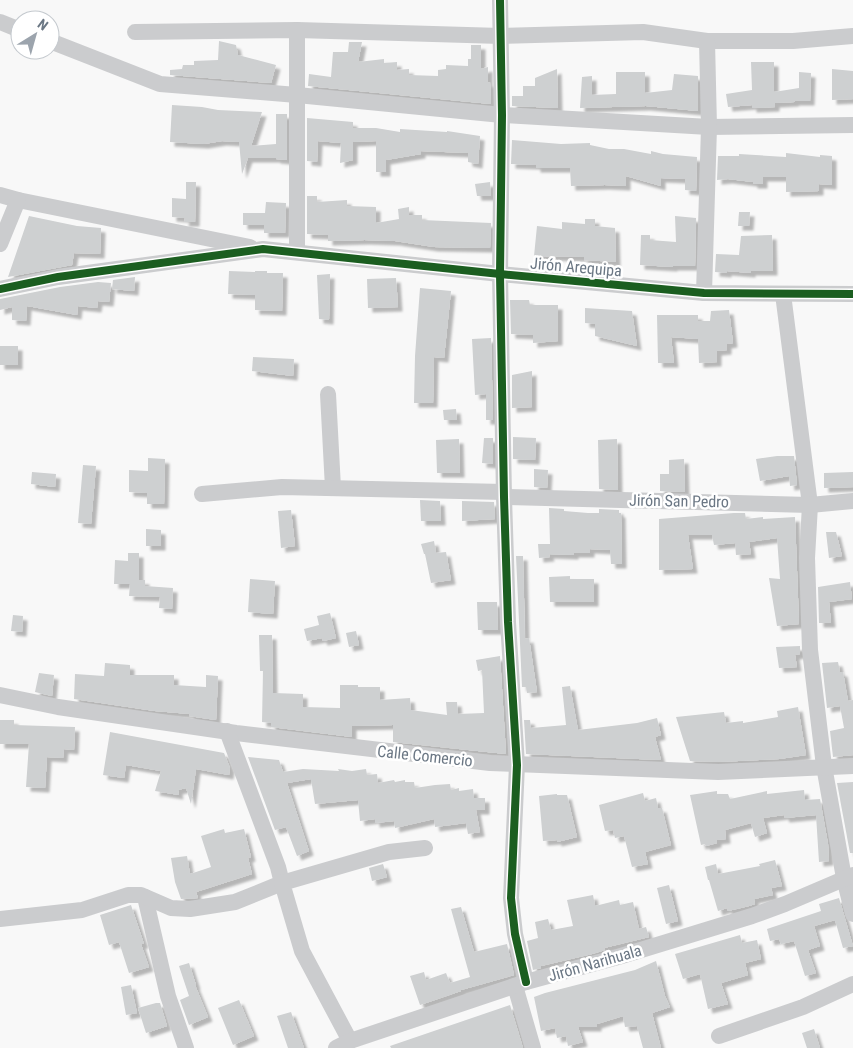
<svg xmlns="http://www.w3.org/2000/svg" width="853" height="1048" font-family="'Roboto Condensed',sans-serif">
<defs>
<filter id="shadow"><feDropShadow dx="4.5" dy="4.5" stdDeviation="1" flood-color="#0004"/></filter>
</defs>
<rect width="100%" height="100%" fill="#f8f8f8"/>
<g fill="#ced0d1" filter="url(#shadow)">
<polygon points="219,41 236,45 238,55 276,65 271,83 170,75 170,70 182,69 183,65 194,65 194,61 218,60"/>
<polygon points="349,42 362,42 358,62 384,59 384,63 397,62 397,70 409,69 409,75 438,76 438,70 446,69 446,65 468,66 468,59 471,59 471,45 481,45 481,69 488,67 488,83 490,82 491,104 308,86 309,74 331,77 333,52 348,52"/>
<polygon points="751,62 774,62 774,92 799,88 799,72 811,73 810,101 795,101 794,102 775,103 775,107 752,108 752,105 728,107 726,94 752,90"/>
<polygon points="557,69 558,108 512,106 512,96 523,96 523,86 535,86 535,78"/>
<polygon points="832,69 853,71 853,99 832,100"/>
<polygon points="616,72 645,72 645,93 672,90 674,74 698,76 698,111 646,106 580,108 582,77 592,76 592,95 616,94"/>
<polygon points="172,105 202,107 218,110 262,112 251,146 276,144 276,114 287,114 287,160 276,159 276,158 248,158 242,174 239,142 222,141 204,144 170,142"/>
<polygon points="307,118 353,122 353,128 376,128 400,132 400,129 447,132 447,131 480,136 478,164 468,162 468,153 421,151 421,154 386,160 386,172 376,172 376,141 353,142 353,160 340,163 341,143 318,141 317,162 307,161"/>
<polygon points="512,140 561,144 590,143 590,145 609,149 624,149 651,154 651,151 663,154 697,157 696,191 685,190 685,179 661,178 661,186 626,176 626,186 605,185 571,186 570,168 536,168 536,165 511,164"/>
<polygon points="786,153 820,157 820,155 832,156 832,185 819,184 819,191 786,192 786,177 763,177 763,184 753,184 753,182 728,179 717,180 718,156 739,156 739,154 786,157"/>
<polygon points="186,182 196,182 195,222 184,222 185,218 172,217 172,198 186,199"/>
<polygon points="490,182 491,196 477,196 475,184"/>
<polygon points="307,196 317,196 317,202 347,200 347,206 376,207 376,223 399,219 398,209 409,207 409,215 422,215 422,220 491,223 490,248 434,247 395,241 365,240 328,241 328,235 307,234"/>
<polygon points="266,202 286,203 285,233 264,233 264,225 243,225 243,213 265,213"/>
<polygon points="739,212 750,212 749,226 738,226"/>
<polygon points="29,216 77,226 101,228 100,254 74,253 72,265 8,277"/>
<polygon points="675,216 696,218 695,266 673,266 673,267 640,265 641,235 650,235 650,240 676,242"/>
<polygon points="585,219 595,219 595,226 615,228 616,262 584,260 584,257 534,256 537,226 562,229 562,222 585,224"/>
<polygon points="772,235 773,271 751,271 751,273 727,271 727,273 715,272 716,254 739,255 741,236"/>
<polygon points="229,271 255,272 255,271 267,271 267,273 283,273 282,311 255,310 255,295 228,294"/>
<polygon points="330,274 329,320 319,319 317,275"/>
<polygon points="135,277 134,291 112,289 113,280"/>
<polygon points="396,278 398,307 368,308 367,279"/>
<polygon points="98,282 111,283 109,302 98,301 97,308 78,306 77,315 27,306 26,321 12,320 12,307 0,310 0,299 60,287"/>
<polygon points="420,288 451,291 444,358 434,357 433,403 414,403 415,356"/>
<polygon points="510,300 529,300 530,305 558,305 558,341 533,343 533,335 511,334"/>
<polygon points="585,308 632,311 637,346 595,336 595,324 585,323"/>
<polygon points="729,310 733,343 727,344 727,350 717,351 717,362 699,363 698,339 671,337 674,363 658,363 657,315 698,315 698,321 710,321 711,311"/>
<polygon points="491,338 493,420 486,420 486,394 475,395 472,339"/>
<rect x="0" y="346" width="18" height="19"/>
<polygon points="253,357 294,359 293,376 252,371"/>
<polygon points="532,371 532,407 512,408 512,375"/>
<polygon points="456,409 457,420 444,420 443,410"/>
<polygon points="513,437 536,438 535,460 513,459"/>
<polygon points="484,438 493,438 493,464 482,463"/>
<polygon points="459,439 460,473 437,473 436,440"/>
<polygon points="617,439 618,490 599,489 598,440"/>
<polygon points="777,456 794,456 797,485 790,486 789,476 760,481 756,459"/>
<polygon points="148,458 165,459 164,504 147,504 147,493 129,492 129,470 148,471"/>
<polygon points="684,459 685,492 660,491 660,474 669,474 669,460"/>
<polygon points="83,465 96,466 91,524 78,523"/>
<polygon points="534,469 548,470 547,488 534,487"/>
<polygon points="32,472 56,474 55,487 31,484"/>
<polygon points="853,472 853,487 824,488 824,473"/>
<polygon points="420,500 440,501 441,521 421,521"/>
<polygon points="462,501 494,502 495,519 462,521"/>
<polygon points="549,508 564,509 564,511 588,513 599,513 599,509 619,510 619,513 621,513 622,564 611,564 610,550 590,549 590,553 574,553 574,555 549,554 550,557 539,558 538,544 550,544"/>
<polygon points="291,510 295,546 281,548 278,511"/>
<polygon points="734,513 745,513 746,519 763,517 763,519 795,517 799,624 777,626 769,578 780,579 777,538 749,542 751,554 736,555 735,543 714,545 712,535 688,535 693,569 659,570 659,519"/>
<polygon points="146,529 161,530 161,546 146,546"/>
<polygon points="826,532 836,532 842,556 829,558"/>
<polygon points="434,541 436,553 446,552 451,580 431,583 425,554 424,554 421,544"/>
<polygon points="128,553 139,553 139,580 145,580 145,586 173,588 172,609 159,608 160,597 129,596 130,584 114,584 115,560 128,561"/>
<polygon points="516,556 523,556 525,639 529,638 537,692 527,693 526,687 522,687"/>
<polygon points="570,576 570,579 594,579 594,602 550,602 549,577"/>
<polygon points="250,579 275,581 273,614 248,612"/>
<polygon points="850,582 852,599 829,602 831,623 819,623 818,587"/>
<polygon points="477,602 497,602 498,630 478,630"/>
<polygon points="330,613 336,638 323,641 322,638 307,641 304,629 319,625 317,616"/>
<polygon points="13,615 23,616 22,632 11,631"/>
<polygon points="356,631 359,645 349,647 346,633"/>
<polygon points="259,635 272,635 273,693 303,694 303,707 340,708 340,685 358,685 358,687 380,687 380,700 410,698 411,710 447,715 446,702 457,702 458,714 484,713 482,670 478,671 476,660 500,656 506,754 393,742 393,725 352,726 352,737 271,727 271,723 262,722 263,671 260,671"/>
<polygon points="800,646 800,654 795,655 797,667 779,668 776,647"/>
<polygon points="838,662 840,672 843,672 848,701 853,700 853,755 833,757 830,731 844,728 840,706 827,708 822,663"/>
<polygon points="105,663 130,665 130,675 174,675 174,685 206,687 206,675 218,676 216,720 189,716 190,714 155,711 74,699 75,674 104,676"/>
<polygon points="39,673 54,675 52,696 35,692"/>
<polygon points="570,686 578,730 637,723 657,718 661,735 655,737 661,760 526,754 524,720 530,720 531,728 566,725 562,687"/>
<polygon points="798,707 806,755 779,759 718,762 690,761 676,717 724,712 726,723 743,721 743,723 778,717 777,711"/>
<polygon points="0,720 14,720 14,725 75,727 74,750 64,749 63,758 47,757 45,788 26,787 29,744 0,744"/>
<polygon points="110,732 224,753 230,768 229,775 196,769 191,804 186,788 178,790 179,795 155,791 161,771 126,765 124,778 103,775"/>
<polygon points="248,757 279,760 283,772 303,769 339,771 338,769 352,771 366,769 367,775 377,774 378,783 394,780 395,782 405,780 405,782 414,782 415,788 435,785 450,784 451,790 459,788 459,791 473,789 474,798 485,798 485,810 476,810 480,832 468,834 466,823 435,827 434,819 395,828 394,821 375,823 375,819 360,821 358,800 315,804 311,779 287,783 309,851 297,856 286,827 275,830"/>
<polygon points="853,782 853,853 850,853 837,783"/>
<polygon points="804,790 805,800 820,799 828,844 829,861 819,862 816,815 785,818 784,815 763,818 767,833 755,837 751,823 725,830 726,839 717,840 717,843 706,846 705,844 701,845 690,795 717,791 717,794 728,794 730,799 767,791 767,794"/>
<polygon points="643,793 645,801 656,798 658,808 662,808 671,845 645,852 648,864 632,867 624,836 615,838 613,830 605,831 599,805"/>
<polygon points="557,794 557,795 567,795 577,837 557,842 557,840 543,841 539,796"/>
<polygon points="224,829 225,833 244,829 251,857 248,858 252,874 196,892 198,898 181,899 175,882 171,858 187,856 190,874 211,867 201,836"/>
<polygon points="775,860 782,886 771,888 773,895 754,899 755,904 749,906 728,911 727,908 718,911 709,880 708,880 705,867 716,864 718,874 760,866 759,864"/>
<polygon points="383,864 387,877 372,881 369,868"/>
<polygon points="669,885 678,921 666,924 657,888"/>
<polygon points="593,895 595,906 619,900 620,905 633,902 639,929 646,927 649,937 604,948 605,950 592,954 541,966 541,968 533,970 527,941 538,938 535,922 548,919 551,930 573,926 567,900"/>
<polygon points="839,898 853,946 843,948 835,920 814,926 820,946 808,950 816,973 805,976 794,941 781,944 779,939 770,941 767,929 821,911 819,904"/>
<polygon points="131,905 144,944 141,944 149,967 129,973 119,942 109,945 100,915"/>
<polygon points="461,907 474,952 507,944 514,975 461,990 461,991 420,1005 410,976 424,972 426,980 446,973 450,983 470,977 451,909"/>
<polygon points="740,935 742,943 757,940 761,959 745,963 748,975 721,983 728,1004 708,1009 700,974 683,979 675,954"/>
<polygon points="656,961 665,996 670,1007 652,1013 661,1048 643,1048 637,1026 625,1027 623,1016 597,1024 597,1027 578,1027 583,1042 568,1046 566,1036 557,1038 555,1028 541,1031 534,997 545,993 635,970"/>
<polygon points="189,963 196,985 195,985 208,1017 189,1025 180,1000 189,996 179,966"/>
<polygon points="131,985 137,1013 126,1015 121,987"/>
<polygon points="239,1000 254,1036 233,1045 218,1008"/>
<polygon points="156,1003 160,1003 167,1026 146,1033 138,1008"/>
<polygon points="510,1005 523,1048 391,1048 390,1046"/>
<polygon points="291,1012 304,1048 288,1048 277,1016"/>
<polygon points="814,1029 820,1048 807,1048 802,1033"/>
</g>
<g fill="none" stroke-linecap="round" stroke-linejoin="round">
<g stroke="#cbccce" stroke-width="16">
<polyline points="500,0 502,115 500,274 504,497 508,622 517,765 511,898 515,934 526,982"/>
<polyline points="0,22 20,30"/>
<polyline points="135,32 297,30 501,36 643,32 707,41 793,41 853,36"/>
<polyline points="50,41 160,84 297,95 502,115 709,127 853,125"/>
<polyline points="0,195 18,200 250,247"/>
<polyline points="0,244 18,200"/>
<polyline points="297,252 297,30"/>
<polyline points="0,289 58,277 263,249 500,274 704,293 853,294"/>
<polyline points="704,293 709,127 707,41"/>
<polyline points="783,294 810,505 807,558 810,650 824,766 844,878 853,914"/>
<polyline points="328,394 333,488"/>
<polyline points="202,494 282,487 504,492"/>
<polyline points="504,497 810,505 853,501"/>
<polyline points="0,695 58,707 236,733 490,763 718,772 853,766"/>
<polyline points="145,897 168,996 186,1048"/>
<polyline points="0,919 82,910 128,895 141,895 171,908 190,909 235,902 282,883 278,867 227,731"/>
<polyline points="515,986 533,1048"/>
<polyline points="719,1036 803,1007 853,984"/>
<polyline points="350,1041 302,951 282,883 389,852 425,848"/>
<polyline points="336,1048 350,1041 526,982 618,957 752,916 785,904 853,875"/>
</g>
<defs>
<g id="cycleway">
<polyline points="500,0 502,115 500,274 504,497 508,622 517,765 511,898 515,934 526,982"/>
<polyline points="0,289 58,277 263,249 500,274 704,293 853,294"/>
</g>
</defs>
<use href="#cycleway" stroke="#fff" stroke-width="11"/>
<use href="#cycleway" stroke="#1b5e20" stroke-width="8"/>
</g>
<g text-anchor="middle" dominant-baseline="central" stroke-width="5" stroke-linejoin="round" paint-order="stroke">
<g font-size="16" fill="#6b7784" stroke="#fff">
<text transform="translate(576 267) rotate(5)">Jirón Arequipa</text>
<text transform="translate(679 501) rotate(1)">Jirón San Pedro</text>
<text transform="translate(425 756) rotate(6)">Calle Comercio</text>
<text transform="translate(595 963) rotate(-16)">Jirón Narihuala</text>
</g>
</g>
<g transform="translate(35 35) rotate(37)"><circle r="24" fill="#ffffff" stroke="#c4c9ce"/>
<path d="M0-4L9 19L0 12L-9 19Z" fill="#9ca4ad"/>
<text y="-8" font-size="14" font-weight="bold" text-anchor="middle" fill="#6b7784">N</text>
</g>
</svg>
